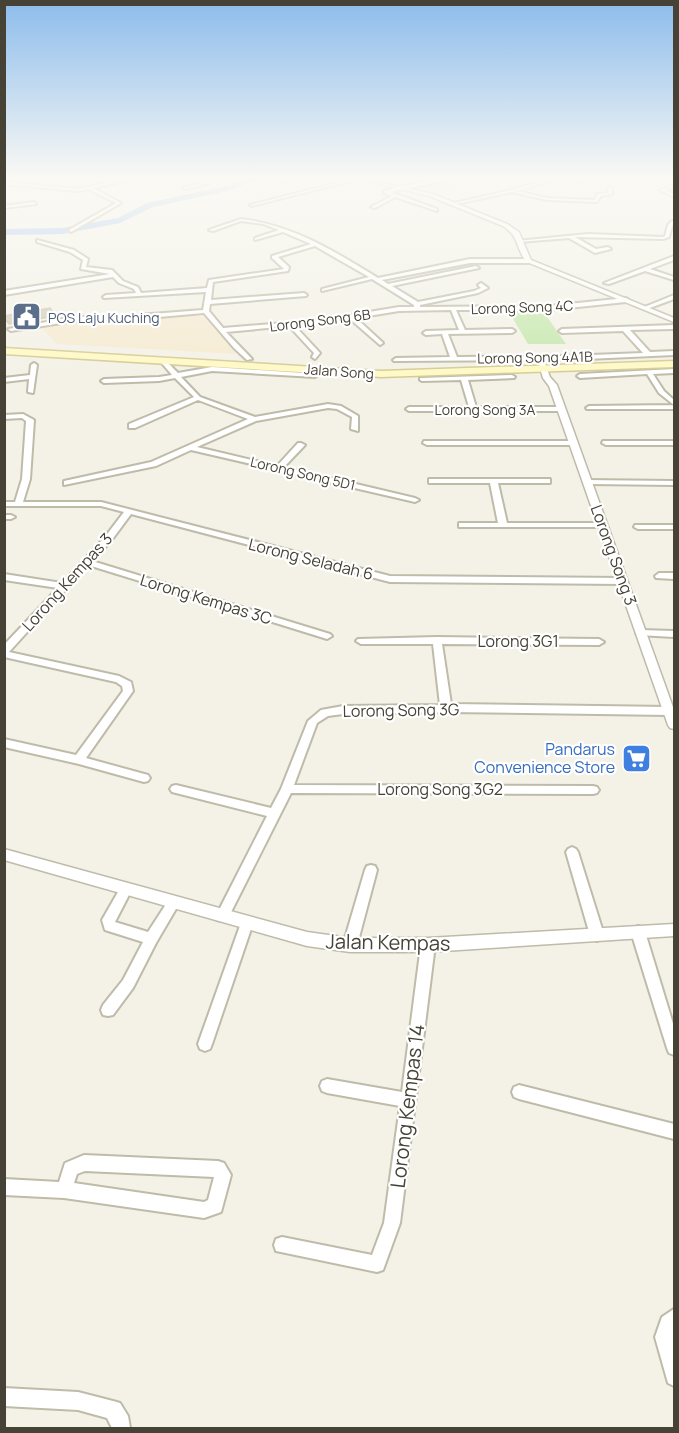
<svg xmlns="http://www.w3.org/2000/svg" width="679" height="1433" font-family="Manrope,sans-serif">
<rect width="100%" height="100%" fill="#f4f2e7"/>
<polygon fill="#e8e4d5" points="462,178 508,179 431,194 411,187"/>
<polygon fill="#f6ebd2" points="198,316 205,318 236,354 57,344 41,327 72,321"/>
<polygon fill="#c7e8af" points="543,311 566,344 528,344 509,312"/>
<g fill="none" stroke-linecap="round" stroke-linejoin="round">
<polygon fill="#a3c7f1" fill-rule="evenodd" points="251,178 262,178 227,191 153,207 120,223 62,234 4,235 4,229 62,228 118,218 147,203 222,187"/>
</g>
<polygon fill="#d5cfbc" stroke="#d0c8af" stroke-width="1.5" points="50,308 56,316 9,324 4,318 4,316"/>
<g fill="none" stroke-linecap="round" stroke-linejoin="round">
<defs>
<g id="minor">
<polygon points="85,178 110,180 112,182 138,178 93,188 121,203 71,232 69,230 116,203 88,189 78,191 4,184 4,182 78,189 110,182"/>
<polygon points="208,178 212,178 210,183 185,189 183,188 207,181"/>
<polygon points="295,178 301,178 286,182 284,181"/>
<polygon points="356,178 362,178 252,206 250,205"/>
<polygon points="450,178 458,178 390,192 437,209 437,211 395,197 375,208 371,207 392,196 384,193 384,191 402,186"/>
<polygon points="554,178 559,178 517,191 547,198 595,200 597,194 608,193 608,188 610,187 612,188 612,194 601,196 597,202 547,200 512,192 452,205 450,204 511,190"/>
<polygon points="564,178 570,178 581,181 579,182"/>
<polygon points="674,184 674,186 666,190 674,195 674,197 660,190"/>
<polygon points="34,202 36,204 4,208 4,206"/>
<path d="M241,219c52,6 93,32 137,59l92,-19h59l3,2 -3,2h-59l-88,17 6,4 88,-18 3,2 -87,18 26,16 56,-11 7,-3 -3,-3 3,-2 7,5 -10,5 -58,12v2l129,-1 77,-8 3,2 -3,2 -77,8h-93l9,20 47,-1 3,2 -3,2 -64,1 9,23 108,-1 78,-3 -20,-22 -61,2 -3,-2 3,-2 112,-4v4l-44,1 20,22 24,-1v4l-109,5 -171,1 -1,-1 3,-2 54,-1 -8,-23 -16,1 -3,-2 3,-2 33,-1 -8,-20 -52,1 -43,7 26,24 1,1 -3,2 -30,-26 -55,7 25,27 -5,6 -3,-2 2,-4 -25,-27 -63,6 26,27 -5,1 -13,-12 -30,-35 -79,7 -51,1 -63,10 -3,-2 66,-12 51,-1 78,-6 3,-18 -102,6 -1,-1 3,-2 30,-2 -2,-4 -15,-6 -6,-6 -109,18v-4l106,-17 -29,-5 2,-9 -13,-8 -33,-10v-2l37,10 14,9 -2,8 26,3 11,11 15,6 3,6 66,-5 2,-8 75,-11 -12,-11v-2l39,-12 -28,-12 -28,8v-2l24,-8 -16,-6 -22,-3 -28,10 -4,-1zM315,246l54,31 -47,12v2l50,-12 42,26v2h-15l-78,13 -98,8 -14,-17 1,-7 96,-8 1,-1 -3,-2 -93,7 2,-18 75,-11 1,-4 -11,-10z"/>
<polygon points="672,221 674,221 674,224 672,226 669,237 663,239 575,237 596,249 608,247 611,249 595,253 569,238 519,242 517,241 588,234 663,237 665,236 668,225"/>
<polygon points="674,256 674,260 650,269 674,277 674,280 645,271 609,284 604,283"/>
<polygon points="674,295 674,299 647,309 642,308"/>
<polygon points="160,359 164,359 178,373 212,367 317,374 318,375 315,377 212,371 181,377 200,397 255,417 328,404 341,406 358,416 358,431 351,429 352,417 337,409 328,408 256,421 197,447 277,466 298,443 301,443 305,445 284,467 415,498 419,500 415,502 191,450 156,466 64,485 64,481 151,462 248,419 198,400 135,428 129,428 129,424 194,397 175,378 159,381 104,383 101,381 104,379 159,377 172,375 160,361"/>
<polygon points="34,363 37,365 33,393 28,392 29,379 4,382 4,378 30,375 31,365"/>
<polygon points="674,369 674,373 653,374 664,391 674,400 674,409 587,409 586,408 589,406 674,405 659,393 647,374 580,378 577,376 580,374"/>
<polygon points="512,375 515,377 514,378 468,380 476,407 561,407 564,409 561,411 409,411 406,409 409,407 469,407 461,380 422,381 420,380 420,378"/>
<polygon points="23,414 34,420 30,479 23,502 101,502 390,576 623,578 627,581 623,584 390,582 131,514 111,541 92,561 330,634 332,636 327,639 324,638 88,565 9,652 119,676 131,682 133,691 86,758 148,775 150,778 148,781 144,782 79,764 4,747 4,739 76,755 123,691 122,686 116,682 4,657 4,645 58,588 4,580 4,574 62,583 105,537 124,512 101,506 4,506 4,502 15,502 22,479 26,421 22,418 4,419 4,415"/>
<polygon points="424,441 573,441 577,443 573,445 427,445 423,443"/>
<polygon points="603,441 674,441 674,445 606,445 602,443"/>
<polygon points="429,479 550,479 550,483 498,483 507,523 602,523 606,525 602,527 459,527 459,523 498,523 490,483 429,483"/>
<polygon points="585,480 674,481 674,485 588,484 585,484"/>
<polygon points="4,515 11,515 15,517 11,519 4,519"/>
<polygon points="635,525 674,525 674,529 638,529 634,527"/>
<polygon points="659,573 674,573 674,579 656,578 655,576"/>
<polygon points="641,630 674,631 674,637 638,635 636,633 638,631"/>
<polygon points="437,637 599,639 604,642 599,645 442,644 451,704 669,707 674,711 669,715 446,712 343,714 328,716 317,723 294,785 593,786 597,787 599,790 597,793 593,794 291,793 227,920 222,921 217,920 216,916 267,816 172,792 170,789 172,786 176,785 271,808 281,789 308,721 321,710 343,706 440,705 433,644 361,644 356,641 358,639"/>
<polygon points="572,847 576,849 578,852 604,935 602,939 597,941 592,939 590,935 566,852 568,849"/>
<polygon points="371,865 375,866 377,870 357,945 355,949 350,951 345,949 343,945 365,870 367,866"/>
<polygon points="126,884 130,885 132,889 115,922 148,932 170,898 174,897 178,898 180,902 156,943 133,988 113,1015 108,1016 103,1015 101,1010 103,1005 123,980 143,942 105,930 102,920 122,885"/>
<polygon points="247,917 252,919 253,923 212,1044 210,1049 205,1051 200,1049 198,1044 241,923 242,919"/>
<polygon points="638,926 643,928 645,932 674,1027 674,1055 669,1053 667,1048 631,932 633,928"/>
<polygon points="428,939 433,941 435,945 400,1223 383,1270 377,1272 276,1251 274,1245 276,1239 282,1237 372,1255 384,1223 400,1106 327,1093 322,1091 320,1086 322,1081 327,1079 402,1092 421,945 423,941"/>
<polygon points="519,1085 674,1124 674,1139 519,1099 514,1097 512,1092 514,1087"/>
<path d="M84,1155l134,6 6,2 7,12 -10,37 -17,6 -140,-20 -60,-3v-16l55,3 6,-19zM85,1171l129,6 -6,23 -4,2 -130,-19 3,-9z"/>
<path d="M674,1309c1,11 -2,24 0,34v43l-6,-3 -13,-46 7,-20z"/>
<polygon points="4,1388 78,1392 113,1401 120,1403 128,1416 130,1428 112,1428 107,1418 78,1410 4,1406"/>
</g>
<g id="tertiary">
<path d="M358,178l75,16 74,30 12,8 12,28 143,58v4l-147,-60c-12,-13 -6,-24 -24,-36l-74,-30z"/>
<polygon points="538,361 544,361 550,377 557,385 674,710 674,729 670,728 668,725 549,386 543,378"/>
<polygon points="4,849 307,932 350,938 428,938 674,924 674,936 428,952 350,952 307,946 4,860"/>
</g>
<polygon id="secondary" points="4,348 381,371 674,361 674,367 381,377 4,354"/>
</defs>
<use href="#minor" stroke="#bfbba9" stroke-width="4"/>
<use href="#tertiary" stroke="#bfbba9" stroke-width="3"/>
<use href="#secondary" stroke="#d4cc96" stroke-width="3"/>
<use href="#minor" fill="#fff" fill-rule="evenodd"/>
<use href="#tertiary" fill="#fff" fill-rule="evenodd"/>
<use href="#secondary" fill="#fff9c6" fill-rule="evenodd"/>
</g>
<linearGradient id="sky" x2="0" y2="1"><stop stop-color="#8cbcec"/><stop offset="0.47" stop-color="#faf9f4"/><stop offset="1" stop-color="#faf9f4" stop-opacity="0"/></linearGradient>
<rect width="679" height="378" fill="url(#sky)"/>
<defs>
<symbol id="civic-square" viewBox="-11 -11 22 22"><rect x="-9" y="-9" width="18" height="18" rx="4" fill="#5c6f8a" stroke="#fff"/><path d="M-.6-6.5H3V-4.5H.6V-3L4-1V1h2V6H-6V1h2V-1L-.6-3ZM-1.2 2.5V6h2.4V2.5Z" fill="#fff"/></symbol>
<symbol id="supermarket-square" viewBox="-11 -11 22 22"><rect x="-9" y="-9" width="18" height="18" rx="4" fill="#3f7fe0" stroke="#fff"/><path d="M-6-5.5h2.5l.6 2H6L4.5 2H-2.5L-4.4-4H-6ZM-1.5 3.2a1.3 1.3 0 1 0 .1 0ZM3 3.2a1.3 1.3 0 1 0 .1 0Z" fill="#fff"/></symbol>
</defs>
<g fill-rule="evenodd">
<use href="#civic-square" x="10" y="300" width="33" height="33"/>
<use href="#supermarket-square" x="620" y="742" width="33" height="33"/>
</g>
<g text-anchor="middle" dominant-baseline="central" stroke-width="4.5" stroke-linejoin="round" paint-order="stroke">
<g font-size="14" fill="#474236" stroke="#fff">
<text transform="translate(522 307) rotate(-2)">Lorong Song 4C</text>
<text transform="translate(320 320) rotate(-7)">Lorong Song 6B</text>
<text transform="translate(535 357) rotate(-1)">Lorong Song 4A1B</text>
<text transform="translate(339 371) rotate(4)">Jalan Song</text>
<text x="485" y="409">Lorong Song 3A</text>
<text transform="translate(303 473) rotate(13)">Lorong Song 5D1</text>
</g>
<g font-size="14" fill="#4e5e75" stroke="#fff" text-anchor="start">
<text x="48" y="317">POS Laju Kuching</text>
</g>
<g font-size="16" fill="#474236" stroke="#fff">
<text transform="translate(614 555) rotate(70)">Lorong Song 3</text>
<text transform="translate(311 559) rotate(14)">Lorong Seladah 6</text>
<text transform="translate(67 582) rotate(-48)">Lorong Kempas 3</text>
<text transform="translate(206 599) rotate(17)">Lorong Kempas 3C</text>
<text x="518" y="641">Lorong 3G1</text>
<text transform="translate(401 710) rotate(-1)">Lorong Song 3G</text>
<text x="440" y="789">Lorong Song 3G2</text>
</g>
<g font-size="16" fill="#366cbe" stroke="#fff" text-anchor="end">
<text x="615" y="749">Pandarus<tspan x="615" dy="18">Convenience Store</tspan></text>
</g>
<g font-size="20" fill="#474236" stroke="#fff">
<text transform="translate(388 942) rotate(1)">Jalan Kempas</text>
<text transform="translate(407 1106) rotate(-83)">Lorong Kempas 14</text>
</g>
</g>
<rect width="679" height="1433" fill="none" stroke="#474236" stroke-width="12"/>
</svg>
